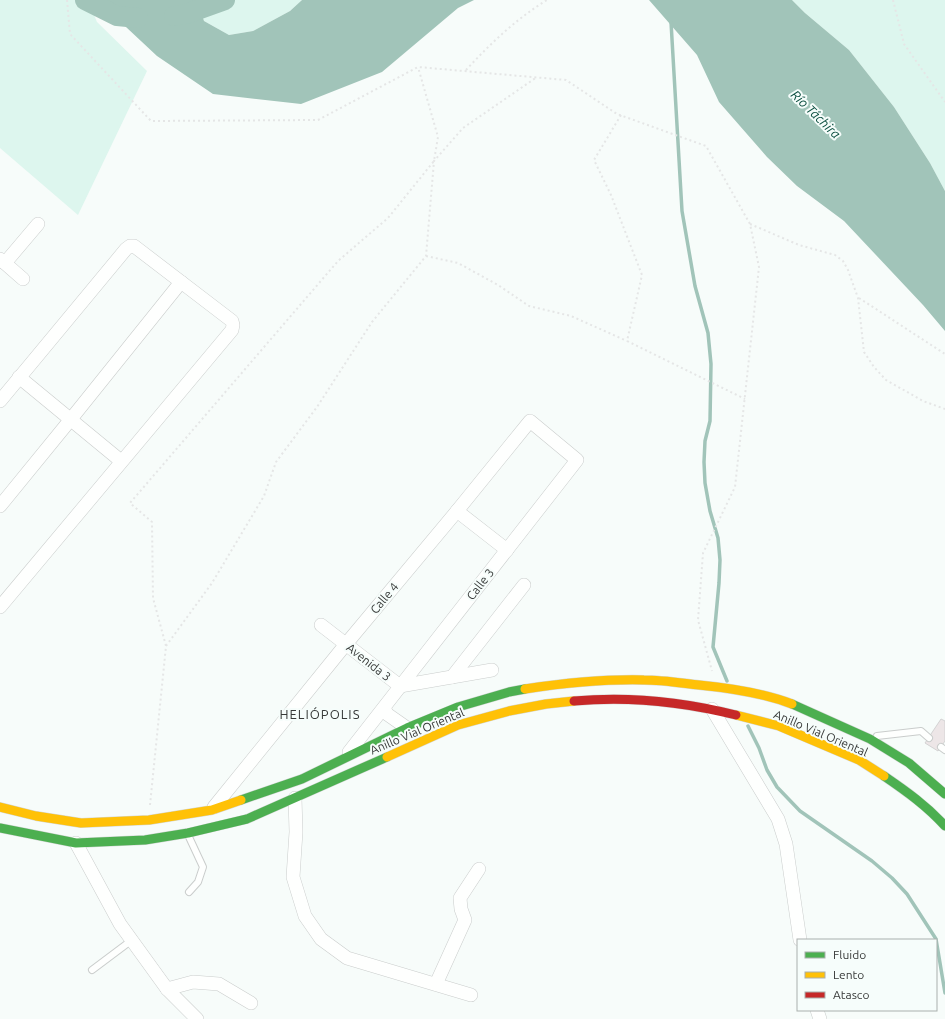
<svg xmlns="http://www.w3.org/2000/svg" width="945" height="1019" font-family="Ubuntu,sans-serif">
<rect width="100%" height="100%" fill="#f7fcfa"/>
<g fill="#ddf6ee">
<polygon points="0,0 88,0 97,22 147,71 78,215 0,148"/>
<polygon points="197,0 302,0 290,11 253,31 229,35 204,21"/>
<polygon points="792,0 945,0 945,191 930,163 894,107 849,50 805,13"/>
</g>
<g fill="#a1c4b9">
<polygon points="106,0 197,0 204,21 229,35 253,31 290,11 302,0 474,0 458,8 382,72 301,104 213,94 157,56 111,13"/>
<polygon points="649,0 792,0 805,13 849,50 894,107 930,163 945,191 945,331 923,305 844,221 797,186 767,157 719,102 697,55"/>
</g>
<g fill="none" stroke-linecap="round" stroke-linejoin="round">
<g stroke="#a1c4b9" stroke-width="3.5">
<polyline points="671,22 682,211 695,286 708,333 711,364 710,421 705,441 704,462 705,483 710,511 718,538 720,560 719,583 713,647 727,681"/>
<polyline points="748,726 759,748 767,770 777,787 800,811 872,861 892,878 907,894 936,939 945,993"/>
</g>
<g stroke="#a1c4b9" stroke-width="20">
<polyline points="85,0 117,16 138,18"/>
<polyline points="174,16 186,14 225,0"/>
</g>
</g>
<polygon fill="#ede6e7" stroke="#d3d3d3" points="941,719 945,721 945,741 938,751 925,743"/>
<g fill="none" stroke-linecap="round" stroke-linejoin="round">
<defs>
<g id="lane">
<polyline points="877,736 921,731 929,738"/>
<polyline points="941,747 945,750"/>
<polyline points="189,837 203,867 198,882 189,892"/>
<polyline points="92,970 132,940"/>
</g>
<g id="street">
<polyline points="0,259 23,279"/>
<polyline points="5,263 38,224"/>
<polyline points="19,377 121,461"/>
<polyline points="0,401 126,249 130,246 134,246 232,321 233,325 232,330 0,607"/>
<polyline points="0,506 71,419 181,282"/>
<polyline points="457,511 507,550"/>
<polyline points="321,625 400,686 492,670"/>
<polyline points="452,677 524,585"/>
<polyline points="384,708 387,714 407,728"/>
<polyline points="712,709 778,819 786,844 800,940"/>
<polyline points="295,798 296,832 293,877 305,916 321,939 347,958 471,995"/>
<polyline points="214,807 346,644 457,511 530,421 577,460 349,752"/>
<polyline points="76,843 120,924 167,989 197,1019"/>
<polyline points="436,984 465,920 461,909 460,898 479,869"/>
<polyline points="167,989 193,982 219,984 251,1003"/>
<polyline points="817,1010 820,1019"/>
</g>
<g id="fast">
<polyline points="792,704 870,739 909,763 945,794"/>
<path d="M884,776c22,15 43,30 61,50"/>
<polyline points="241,800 302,779 407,728 458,707 509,692 525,689"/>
<polyline points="0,828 76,843 145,840 188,833 247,819 387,757"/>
</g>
<g id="slow">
<path d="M525,689c40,-6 79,-10 119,-9 18,0 37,3 55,5 31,3 64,8 93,19"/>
<polyline points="736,715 779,726 859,760 884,776"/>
<polyline points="387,757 458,725 509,711 546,704 574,701"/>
<polyline points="0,807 36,816 81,823 149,820 212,810 241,800"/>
</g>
<path id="jam" d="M574,701c53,-5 110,1 162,14"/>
</defs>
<use href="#lane" stroke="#cacdcc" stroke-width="8"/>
<use href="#street" stroke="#cacdcc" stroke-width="14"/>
<use href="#fast" stroke="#d4d7d6" stroke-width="10"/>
<use href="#slow" stroke="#d4d7d6" stroke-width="10"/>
<use href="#jam" stroke="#d4d7d6" stroke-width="10"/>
<g stroke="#e5e6e6" stroke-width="2" stroke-dasharray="2 3" stroke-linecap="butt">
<polyline points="67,0 70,34 151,121 318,120 418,67 566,80 617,114 706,146 750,224 759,267 735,487 703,553 698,620 712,671"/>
<polyline points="893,0 904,44 945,102"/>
<path d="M466,70c24,-26 50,-51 81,-70"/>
<polyline points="621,115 594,160 611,195 642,275 627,341 745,399"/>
<polyline points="750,224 799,245 835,255 843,261 848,270 858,298 864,352 874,367 886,380 923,401 945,409"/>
<polyline points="426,256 458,263 498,285 529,306 571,316 627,341"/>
<polyline points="859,298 945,354"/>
<polyline points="166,646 212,583 264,496 276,462 317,407 372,322 426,256 434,161 463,128 537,77"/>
<polyline points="150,805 166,646 153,598 152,522 130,503 338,261 388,218 434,161 438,137 418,67"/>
</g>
<use href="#lane" stroke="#fefffe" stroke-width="6"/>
<use href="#street" stroke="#fefffe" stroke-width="13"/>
<use href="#fast" stroke="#4caf50" stroke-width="9"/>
<use href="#slow" stroke="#ffc107" stroke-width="9"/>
<use href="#jam" stroke="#c62828" stroke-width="9"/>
</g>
<g text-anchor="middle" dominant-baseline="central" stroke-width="4" stroke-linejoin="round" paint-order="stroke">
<g font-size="12" fill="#373938" stroke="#f6fdfb">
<text transform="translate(480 584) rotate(-52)">Calle 3</text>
<text transform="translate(384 598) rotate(-50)">Calle 4</text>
<text transform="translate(369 662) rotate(38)">Avenida 3</text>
<text transform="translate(417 731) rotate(-23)">Anillo Vial Oriental</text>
<text transform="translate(821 733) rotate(23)">Anillo Vial Oriental</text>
</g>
<g font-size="13" font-style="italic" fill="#0b4e3f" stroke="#f6fdfb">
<text transform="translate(816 114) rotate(44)">Río Táchira</text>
</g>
<g font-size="13" letter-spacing="1" fill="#373938" stroke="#f6fdfb">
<text x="320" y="714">HELIÓPOLIS</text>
</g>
</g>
<rect x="797" y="939" width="140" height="72" fill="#f6fdfb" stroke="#aaafad"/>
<rect x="805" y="952" width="20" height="6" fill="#4caf50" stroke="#aaafad"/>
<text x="833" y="959" font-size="12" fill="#373938">Fluido</text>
<rect x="805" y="972" width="20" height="6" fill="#ffc107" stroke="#aaafad"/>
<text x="833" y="979" font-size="12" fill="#373938">Lento</text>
<rect x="805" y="992" width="20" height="6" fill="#c62828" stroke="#aaafad"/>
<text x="833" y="999" font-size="12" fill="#373938">Atasco</text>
</svg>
